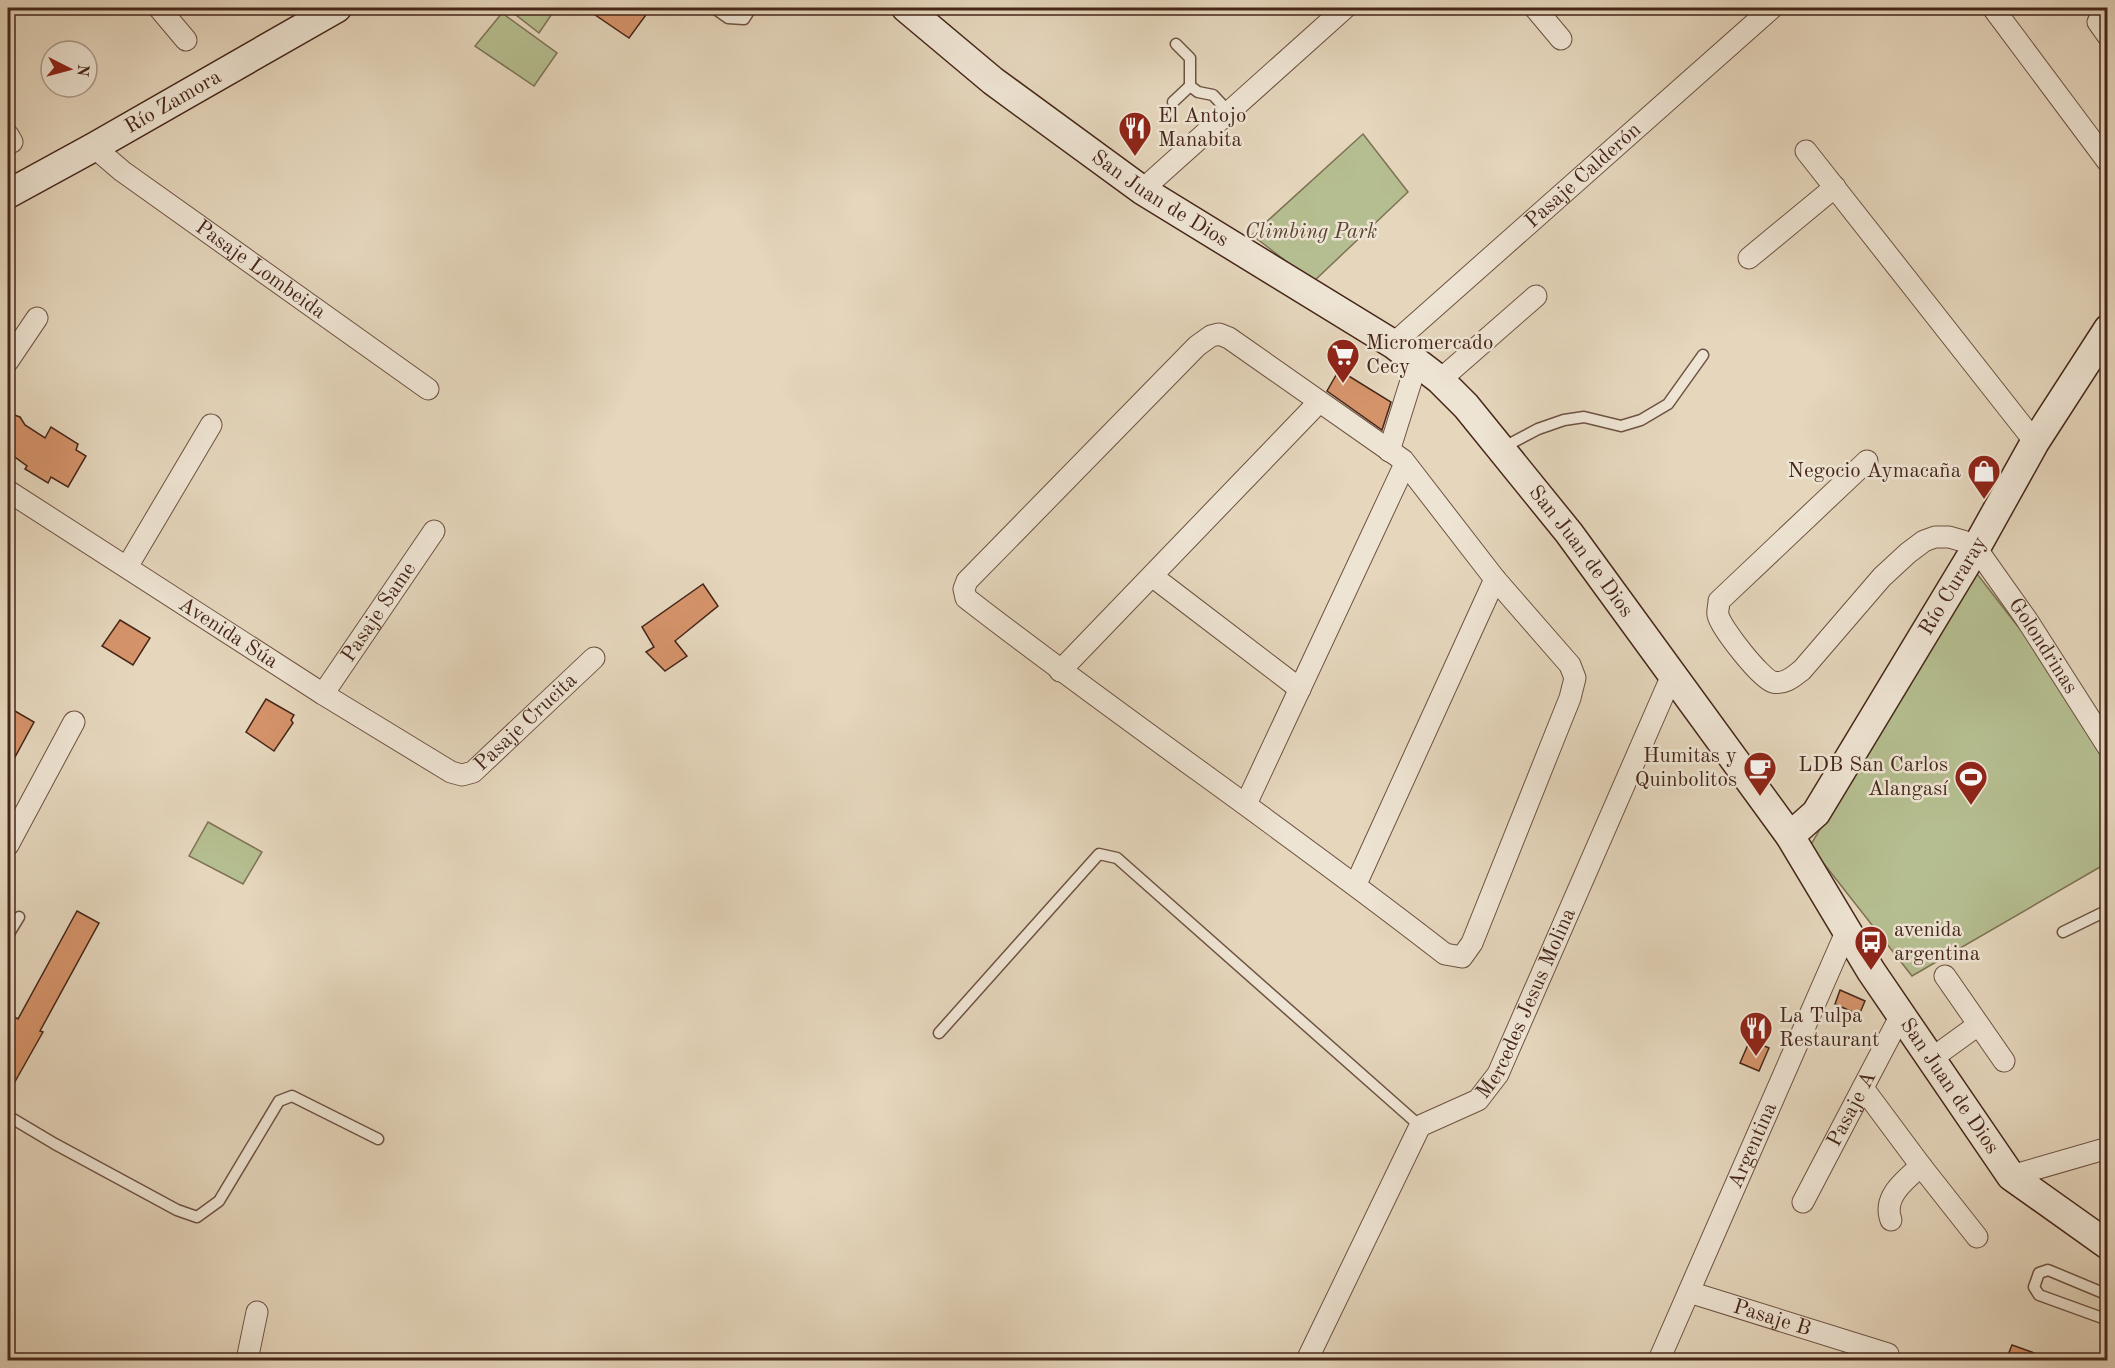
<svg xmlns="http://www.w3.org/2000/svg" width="2115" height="1368" font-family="'Old Standard TT',serif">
<rect width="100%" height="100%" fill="#e5d6bc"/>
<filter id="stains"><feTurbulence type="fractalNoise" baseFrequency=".00333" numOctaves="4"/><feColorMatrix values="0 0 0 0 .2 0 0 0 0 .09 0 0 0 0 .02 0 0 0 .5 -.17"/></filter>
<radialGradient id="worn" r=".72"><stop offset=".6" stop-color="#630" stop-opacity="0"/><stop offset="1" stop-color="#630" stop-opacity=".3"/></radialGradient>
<g fill="#b5be90" stroke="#7e7254" stroke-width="1.5">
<polygon points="507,8 556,8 539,33"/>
<polygon points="502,13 557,53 534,86 475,46"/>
<polygon points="1363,134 1408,192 1313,282 1252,235"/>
<polygon points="1974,570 2023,633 2091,734 2107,766 2107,863 1912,976 1810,846"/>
<polygon points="208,822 262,852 243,884 189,856"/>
</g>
<g fill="#d5936a" stroke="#462619" stroke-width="1.5">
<polygon points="585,8 651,8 629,38"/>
<polygon points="1339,370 1391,402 1382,430 1327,391"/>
<polygon points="8,413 20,417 25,425 45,438 51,427 78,444 76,450 86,456 68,487 51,477 48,483 25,469 27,466 8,452"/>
<polygon points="703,584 718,606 675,641 687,656 665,671 646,652 654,647 642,627"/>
<polygon points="120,620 150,638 133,665 102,646"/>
<polygon points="266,699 294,715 291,720 293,723 274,751 246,732"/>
<polygon points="8,707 34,722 8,770"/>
<polygon points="77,911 99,923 40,1031 43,1032 8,1094 8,1013 18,1019"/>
<polygon points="1840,990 1865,1001 1859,1015 1835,1004"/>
<polygon points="1750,1040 1769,1048 1759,1071 1740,1063"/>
<polygon points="2012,1345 2051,1359 2050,1360 2006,1360"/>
</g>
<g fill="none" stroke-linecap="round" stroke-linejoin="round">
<defs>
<g id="lane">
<polyline points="714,8 728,18 744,19 751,8"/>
<polyline points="1176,44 1190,58 1190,86 1198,92 1213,95 1228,111"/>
<polyline points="1173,102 1190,86"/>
<polyline points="1502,448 1538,429 1564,420 1584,417 1621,426 1641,420 1668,404 1703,355"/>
<polyline points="2063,932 2108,910"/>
<polyline points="8,935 19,917"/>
<polyline points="939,1033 1099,854 1117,858 1420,1126"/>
<polyline points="8,1116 55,1144 177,1210 197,1217 219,1201 279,1101 292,1096 378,1139"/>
<polyline points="2108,1295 2048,1270 2039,1273 2034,1287 2039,1295 2108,1320"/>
</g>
<g id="street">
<polyline points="159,8 186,40"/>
<polyline points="1535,8 1561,39"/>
<polyline points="1993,8 2108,162"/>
<polyline points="2098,22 2108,36"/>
<polyline points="8,135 12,142"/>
<path id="s1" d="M94,147l28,24 306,218"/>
<polyline points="1806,151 2035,442"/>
<polyline points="1142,190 1345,8"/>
<polyline points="1749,258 1835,187"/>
<path d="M1219,334l10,4 174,122 92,119 75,86 5,13 -5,20 -98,245 -10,14 -17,-3c-157,-123 -322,-234 -479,-356l-2,-9 3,-8 230,-235 14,-10z"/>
<path id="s2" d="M1393,344l379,-336"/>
<polyline points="8,361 37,318"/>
<polyline points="1440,380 1536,296"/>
<polyline points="1389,451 1417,362"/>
<path id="s3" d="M1867,461l-148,140c0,5 -2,10 -1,14 3,13 43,64 55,67 12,3 21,-6 29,-12l80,-93 26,-24 16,-12 11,-4h14l14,4 13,7 51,72 81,127"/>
<path id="s4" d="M8,491l315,203 128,78 11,3 11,-3 121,-114"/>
<polyline points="127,567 211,425"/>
<polyline points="1152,576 1300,689"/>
<polyline points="1060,671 1319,402"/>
<path id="s5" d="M323,694l111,-163"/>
<polyline points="1246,804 1405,464"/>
<polyline points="8,845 74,722"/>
<polyline points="1356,884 1495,579"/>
<polyline points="1945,976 2004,1061"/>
<polyline points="1931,1059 1978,1025"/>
<polyline points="1863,1088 1921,1166 1977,1237"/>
<polyline points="2011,1176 2108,1148"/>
<path id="s6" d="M1803,1202l98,-187"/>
<path d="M1891,1220c-9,-23 15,-41 30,-54"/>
<path id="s7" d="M1689,1292l199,62"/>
<polyline points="247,1360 257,1312"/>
<path id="s8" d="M1307,1360l113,-234 58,-26 20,-26 175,-401"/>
<path id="s9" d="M1659,1360l188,-430"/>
</g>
<g id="secondary">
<path id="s10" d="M906,8l87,73 149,109 251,154 47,36 26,26 103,127 221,303 81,135 140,205 97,69"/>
<path id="s11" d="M8,194l86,-47 243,-139"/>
<path id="s12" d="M1790,836l26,-23 160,-265 59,-106 73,-113"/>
</g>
</defs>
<use href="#lane" stroke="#6e5242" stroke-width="13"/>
<use href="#street" stroke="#6e5242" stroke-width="23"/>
<use href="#secondary" stroke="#462619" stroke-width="31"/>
<use href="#lane" stroke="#eee4d3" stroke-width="10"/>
<use href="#street" stroke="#eee4d3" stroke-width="21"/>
<use href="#secondary" stroke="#eee4d3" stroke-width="28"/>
</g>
<defs>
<symbol id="restaurant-pin" viewBox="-11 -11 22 30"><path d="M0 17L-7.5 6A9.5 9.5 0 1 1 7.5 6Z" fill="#8f2418" stroke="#eee4d3"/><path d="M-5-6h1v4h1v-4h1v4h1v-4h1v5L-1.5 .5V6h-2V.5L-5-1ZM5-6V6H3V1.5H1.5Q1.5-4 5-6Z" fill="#fff"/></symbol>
<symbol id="supermarket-pin" viewBox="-11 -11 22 30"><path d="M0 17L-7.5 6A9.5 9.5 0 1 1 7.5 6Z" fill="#8f2418" stroke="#eee4d3"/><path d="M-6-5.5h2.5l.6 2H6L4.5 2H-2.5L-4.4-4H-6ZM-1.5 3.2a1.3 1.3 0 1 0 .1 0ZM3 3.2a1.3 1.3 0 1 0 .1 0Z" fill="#fff"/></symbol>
<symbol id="shop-pin" viewBox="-11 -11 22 30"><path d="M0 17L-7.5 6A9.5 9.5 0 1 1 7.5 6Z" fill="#8f2418" stroke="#eee4d3"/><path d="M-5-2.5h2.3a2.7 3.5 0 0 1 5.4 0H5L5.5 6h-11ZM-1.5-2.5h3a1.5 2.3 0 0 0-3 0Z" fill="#fff"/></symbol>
<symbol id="cafe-pin" viewBox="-11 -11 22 30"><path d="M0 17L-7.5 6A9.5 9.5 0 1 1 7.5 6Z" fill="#8f2418" stroke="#eee4d3"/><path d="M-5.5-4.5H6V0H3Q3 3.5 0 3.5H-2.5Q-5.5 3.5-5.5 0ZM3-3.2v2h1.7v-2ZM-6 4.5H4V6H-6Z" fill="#fff"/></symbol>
<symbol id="stadium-pin" viewBox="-11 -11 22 30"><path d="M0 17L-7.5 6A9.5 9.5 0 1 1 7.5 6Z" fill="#8f2418" stroke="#eee4d3"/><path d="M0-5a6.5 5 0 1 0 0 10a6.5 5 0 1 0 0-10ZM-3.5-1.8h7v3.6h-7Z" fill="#fff"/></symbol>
<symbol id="bus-pin" viewBox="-11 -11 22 30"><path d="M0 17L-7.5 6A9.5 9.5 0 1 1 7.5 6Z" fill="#8f2418" stroke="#eee4d3"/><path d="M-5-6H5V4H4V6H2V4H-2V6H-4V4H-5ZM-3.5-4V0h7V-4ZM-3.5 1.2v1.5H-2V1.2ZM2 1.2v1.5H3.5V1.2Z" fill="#fff"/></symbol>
</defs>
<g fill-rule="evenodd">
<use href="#restaurant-pin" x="1116" y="109" width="38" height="52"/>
<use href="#supermarket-pin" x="1324" y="336" width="38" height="52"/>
<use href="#shop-pin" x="1965" y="452" width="38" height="52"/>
<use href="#cafe-pin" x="1741" y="749" width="38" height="52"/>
<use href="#stadium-pin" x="1952" y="758" width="38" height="52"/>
<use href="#bus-pin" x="1852" y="923" width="38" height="52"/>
<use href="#restaurant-pin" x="1737" y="1009" width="38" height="52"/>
</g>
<g text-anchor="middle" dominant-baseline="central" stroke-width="5" stroke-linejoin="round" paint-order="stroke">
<g font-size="21" fill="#462619" stroke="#eee4d3">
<text stroke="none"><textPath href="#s11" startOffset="189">Río Zamora</textPath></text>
<text stroke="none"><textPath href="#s2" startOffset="254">Pasaje Calderón</textPath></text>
<text stroke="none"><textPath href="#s10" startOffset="318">San Juan de Dios</textPath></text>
<text stroke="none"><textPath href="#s1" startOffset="207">Pasaje Lombeida</textPath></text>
<text stroke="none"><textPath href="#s10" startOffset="874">San Juan de Dios</textPath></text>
<text stroke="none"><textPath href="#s12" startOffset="300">Río Curaray</textPath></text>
<text stroke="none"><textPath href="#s5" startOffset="99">Pasaje Same</textPath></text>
<text stroke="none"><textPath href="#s4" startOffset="262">Avenida Súa</textPath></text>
<text stroke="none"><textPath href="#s3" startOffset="690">Golondrinas</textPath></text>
<text stroke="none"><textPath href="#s4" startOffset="620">Pasaje Crucita</textPath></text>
<text stroke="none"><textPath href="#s8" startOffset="432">Mercedes Jesus Molina</textPath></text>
<text stroke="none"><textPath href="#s10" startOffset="1524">San Juan de Dios</textPath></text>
<text stroke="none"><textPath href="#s6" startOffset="105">Pasaje A</textPath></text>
<text stroke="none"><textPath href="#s9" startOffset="234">Argentina</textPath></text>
<text stroke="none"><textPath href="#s7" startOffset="87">Pasaje B</textPath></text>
</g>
<g font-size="21" fill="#462619" stroke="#eee4d3" text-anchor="start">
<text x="1158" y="116">El Antojo<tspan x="1158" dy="24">Manabita</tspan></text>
<text x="1366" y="343">Micromercado<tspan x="1366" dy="24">Cecy</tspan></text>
<text x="1961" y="471" text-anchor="end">Negocio Aymacaña</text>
<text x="1737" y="756" text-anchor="end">Humitas y<tspan x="1737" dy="24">Quinbolitos</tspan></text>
<text x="1948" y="765" text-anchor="end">LDB San Carlos<tspan x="1948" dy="24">Alangasí</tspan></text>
<text x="1894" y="930">avenida<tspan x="1894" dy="24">argentina</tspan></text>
<text x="1779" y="1016">La Tulpa<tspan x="1779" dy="24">Restaurant</tspan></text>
</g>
<g font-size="21" font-style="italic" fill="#5c4431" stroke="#eee4d3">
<text x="1311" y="232">Climbing Park</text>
</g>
</g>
<rect width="2115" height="1368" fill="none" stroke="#e5d6bc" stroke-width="30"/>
<rect x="9" y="9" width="2097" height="1350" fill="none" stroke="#462619" stroke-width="3"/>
<rect x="15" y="15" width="2085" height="1338" fill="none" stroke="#462619" stroke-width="1.5"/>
<g transform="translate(69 69) rotate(96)"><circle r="28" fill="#eee4d3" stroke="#ab9889" stroke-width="1.5"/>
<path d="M0-4.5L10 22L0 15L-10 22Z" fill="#8f2418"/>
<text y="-9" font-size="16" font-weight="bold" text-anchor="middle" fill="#462619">N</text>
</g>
<rect width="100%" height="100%" filter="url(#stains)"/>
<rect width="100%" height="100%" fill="url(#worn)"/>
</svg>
